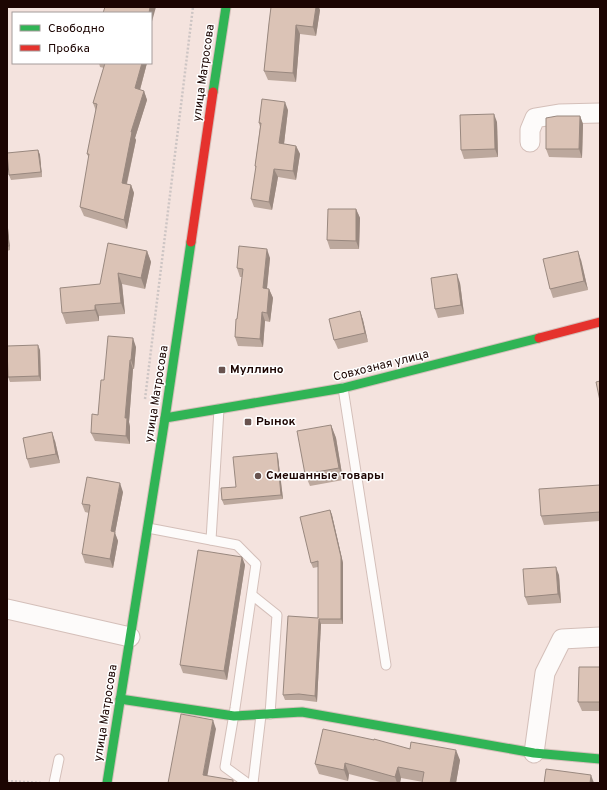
<svg xmlns="http://www.w3.org/2000/svg" width="607" height="790" font-family="Overpass,sans-serif">
<rect width="100%" height="100%" fill="#f4e3de"/>
<g fill="none" stroke-linecap="round" stroke-linejoin="round">
<defs>
<g id="lane">
<polyline points="343,388 386,665"/>
<polyline points="148,528 237,545 256,564 235,708 225,767 247,783"/>
<polyline points="211,540 219,409"/>
<polyline points="252,595 277,615 270,714"/>
<polyline points="54,783 59,759"/>
<polyline points="253,783 261,715"/>
</g>
<g id="street">
<polyline points="530,142 530,130 535,118 559,114 600,113"/>
<polyline points="7,609 130,637"/>
<polyline points="534,753 545,673 562,639 600,637"/>
</g>
<g id="fast">
<polyline points="213,92 226,7"/>
<polyline points="165,418 343,388 539,338"/>
<polyline points="120,699 234,716 302,712 534,753 600,759"/>
<polyline points="107,783 165,418 191,242"/>
</g>
<g id="jam">
<polyline points="191,242 213,92"/>
<polyline points="539,338 600,322"/>
</g>
</defs>
<use href="#lane" stroke="#d4bfb9" stroke-width="11"/>
<use href="#street" stroke="#d4bfb9" stroke-width="21"/>
<use href="#fast" stroke="#d4bfb9" stroke-width="11"/>
<use href="#jam" stroke="#d4bfb9" stroke-width="11"/>
<g stroke="#cdc5c4" stroke-width="2.5" stroke-dasharray="2 2" stroke-linecap="butt">
<polyline points="145,399 193,7"/>
<polyline points="7,781 43,783"/>
</g>
<use href="#lane" stroke="#fdfbfa" stroke-width="9"/>
<use href="#street" stroke="#fdfbfa" stroke-width="19"/>
<use href="#fast" stroke="#30b455" stroke-width="9"/>
<use href="#jam" stroke="#e5322d" stroke-width="9"/>
</g>
<g fill="#bca89d">
<polygon points="320,10 316,36 300,34 296,82 268,80 264,71 269,23"/>
<polygon points="99,63 147,63 140,90 144,91 147,100 135,138 136,140 127,184 131,185 134,193 127,229 84,216 80,207 89,158 87,154 96,111 93,103 104,68 100,67"/>
<polygon points="288,110 284,144 296,146 300,154 296,180 278,177 272,210 254,207 251,199 256,168 255,166 260,127 259,123"/>
<polygon points="580,116 583,124 582,158 549,157 546,149"/>
<polygon points="497,122 498,157 464,159 461,150"/>
<polygon points="38,150 40,155 42,177 11,180 9,175"/>
<polygon points="356,209 360,218 359,249 330,249 327,240"/>
<polygon points="7,226 8,228 10,250 7,251"/>
<polygon points="147,251 151,262 145,289 122,284 125,314 99,316 99,321 66,324 62,313 100,284"/>
<polygon points="270,258 267,289 269,289 273,298 270,322 265,321 263,347 238,346 235,337 242,277 240,277 237,268"/>
<polygon points="581,260 588,290 553,298 550,289"/>
<polygon points="460,283 464,314 438,318 435,309"/>
<polygon points="360,311 363,320 368,342 338,349 334,340"/>
<polygon points="136,347 134,369 133,369 129,422 130,427 130,444 95,441 91,433 98,415 104,380"/>
<polygon points="40,350 41,381 10,382 8,377"/>
<polygon points="331,425 336,438 343,480 310,486 305,474"/>
<polygon points="55,441 60,463 30,468 27,459"/>
<polygon points="278,457 283,499 224,505 222,500 236,487"/>
<polygon points="600,485 600,521 544,525 541,516"/>
<polygon points="123,492 115,533 118,541 113,568 85,563 82,554 89,513 85,512 82,504"/>
<polygon points="330,510 332,515 343,563 343,624 321,624 317,702 301,700 285,700 283,695 318,618 318,567 313,568 311,563"/>
<polygon points="242,557 245,565 227,680 183,673 180,665"/>
<polygon points="559,575 561,603 528,605 525,597"/>
<polygon points="600,667 600,711 582,711 578,702"/>
<polygon points="410,749 460,760 456,783 422,783 423,782 401,778 400,783 384,783 349,774 348,781 319,774 315,764"/>
</g>
<g fill="#99887f">
<polygon points="150,7 156,7 151,25 151,13 149,13"/>
<polygon points="316,7 319,7 320,10 316,36 313,27"/>
<polygon points="296,25 300,34 296,82 293,73"/>
<polygon points="142,63 147,63 138,97 135,88"/>
<polygon points="144,91 147,100 135,138 136,140 125,191 122,183 131,132"/>
<polygon points="285,102 288,110 283,152 279,143"/>
<polygon points="494,114 497,122 498,157 495,149"/>
<polygon points="580,116 583,124 582,158 579,149"/>
<polygon points="296,146 300,154 296,180 293,171"/>
<polygon points="38,150 40,155 42,177 41,172"/>
<polygon points="274,169 278,177 272,210 269,202"/>
<polygon points="131,185 134,193 127,229 124,220"/>
<polygon points="356,209 360,218 359,249 356,241"/>
<polygon points="7,226 8,228 10,250 9,246"/>
<polygon points="267,249 270,258 266,297 263,288"/>
<polygon points="147,251 151,262 145,289 141,278"/>
<polygon points="578,251 581,260 588,290 584,281"/>
<polygon points="118,273 122,284 125,314 121,303"/>
<polygon points="457,274 460,283 464,314 461,305"/>
<polygon points="269,289 273,298 270,322 267,313"/>
<polygon points="95,305 99,316 99,321 95,310"/>
<polygon points="360,311 363,320 368,342 365,333"/>
<polygon points="262,312 265,321 263,347 260,339"/>
<polygon points="133,338 136,347 134,369 131,360"/>
<polygon points="38,345 40,350 41,381 39,376"/>
<polygon points="130,360 133,369 129,422 130,427 130,444 126,436 125,418"/>
<polygon points="331,425 336,438 343,480 339,468"/>
<polygon points="52,432 55,441 60,463 56,454"/>
<polygon points="277,453 278,457 283,499 281,495"/>
<polygon points="120,483 123,492 115,533 118,541 113,568 110,559 111,531"/>
<polygon points="330,510 332,515 343,563 343,624 341,619"/>
<polygon points="242,557 245,565 227,680 224,671"/>
<polygon points="556,567 559,575 561,603 558,594"/>
<polygon points="319,619 321,624 317,702 315,696"/>
<polygon points="213,720 216,729 206,783 203,775"/>
<polygon points="456,750 460,760 456,783 450,783"/>
<polygon points="345,763 349,774 348,781 344,770"/>
<polygon points="398,767 401,778 400,783 397,783 395,777"/>
<polygon points="591,775 594,783 590,783"/>
</g>
<g fill="#dbc3b6" stroke="#99887f">
<polygon points="105,7 150,7 149,13 103,13"/>
<polygon points="271,7 316,7 313,27 296,25 293,73 264,71 269,23"/>
<polygon points="105,63 142,63 135,88 144,91 131,132 132,132 122,183 131,185 124,220 80,207 89,154 87,154 97,104 93,103"/>
<polygon points="262,99 285,102 279,143 296,146 293,171 274,169 269,202 251,199 256,166 255,166 261,123 259,123"/>
<polygon points="494,114 495,149 461,150 460,115"/>
<polygon points="557,116 580,116 579,149 546,149 546,118"/>
<polygon points="38,150 41,172 9,175 7,153"/>
<polygon points="328,209 356,209 356,241 327,240"/>
<polygon points="7,230 9,246 7,246"/>
<polygon points="108,243 147,251 141,278 118,273 121,303 95,305 95,310 62,313 60,288 100,284"/>
<polygon points="239,246 267,249 263,288 269,289 267,313 262,312 260,339 235,337 236,319 237,319 243,269 237,268"/>
<polygon points="578,251 584,281 550,289 543,259"/>
<polygon points="457,274 461,305 435,309 431,278"/>
<polygon points="360,311 365,333 334,340 329,319"/>
<polygon points="108,336 133,338 131,360 130,360 125,418 127,418 126,436 91,433 92,414 98,415 101,380 104,380"/>
<polygon points="38,345 39,376 8,377 7,346"/>
<polygon points="600,381 600,401 596,382"/>
<polygon points="331,425 339,468 305,474 297,431"/>
<polygon points="52,432 56,454 27,459 23,438"/>
<polygon points="277,453 281,495 222,500 221,488 236,487 233,457"/>
<polygon points="87,477 120,483 111,531 115,532 110,559 82,554 90,505 82,504"/>
<polygon points="600,485 600,512 541,516 539,489"/>
<polygon points="330,510 341,557 341,619 319,619 315,696 299,694 283,695 288,616 318,618 318,561 311,563 300,517"/>
<polygon points="198,550 242,557 224,671 180,665"/>
<polygon points="556,567 558,594 525,597 523,569"/>
<polygon points="579,667 600,667 600,702 578,702"/>
<polygon points="181,714 213,720 203,775 233,780 233,783 168,783"/>
<polygon points="323,729 374,740 374,739 410,749 411,742 456,750 450,783 422,783 424,772 398,767 395,777 345,763 344,770 315,764"/>
<polygon points="546,769 591,775 590,783 544,783"/>
</g>
<g fill="#68534f" stroke="#fff" stroke-width="1.5">
<rect x="218" y="366" width="8" height="8" rx="2"/>
<rect x="244" y="418" width="8" height="8" rx="2"/>
<circle cx="258" cy="476" r="4"/>
</g>
<g text-anchor="middle" dominant-baseline="central" stroke-width="3" stroke-linejoin="round" paint-order="stroke">
<g font-size="12" fill="#1c0502" stroke="#fff">
<text transform="translate(204 73) rotate(-82)">улица Матросова</text>
<text transform="translate(381 366) rotate(-14)">Совхозная улица</text>
<text transform="translate(157 394) rotate(-81)">улица Матросова</text>
<text transform="translate(106 713) rotate(-81)">улица Матросова</text>
</g>
<g font-size="12" font-weight="bold" fill="#1c0502" stroke="#fff" text-anchor="start">
<text x="230" y="370">Муллино</text>
<text x="256" y="422">Рынок</text>
<text x="266" y="476">Смешанные товары</text>
</g>
</g>
<rect width="607" height="790" fill="none" stroke="#1c0502" stroke-width="16"/>
<rect x="12" y="12" width="140" height="52" fill="#ffffff" stroke="#a49b9a"/>
<rect x="20" y="25" width="20" height="6" fill="#30b455" stroke="#a49b9a"/>
<text x="48" y="32" font-size="12" fill="#1c0502">Свободно</text>
<rect x="20" y="45" width="20" height="6" fill="#e5322d" stroke="#a49b9a"/>
<text x="48" y="52" font-size="12" fill="#1c0502">Пробка</text>
</svg>
